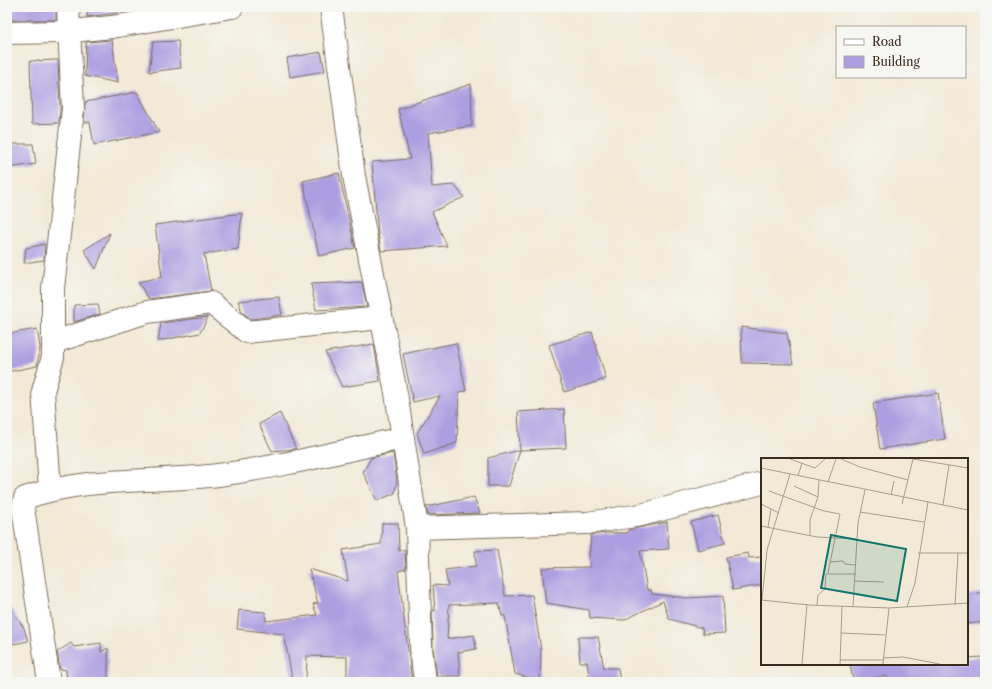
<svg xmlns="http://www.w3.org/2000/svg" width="992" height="689" font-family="'Libre Caslon Text',serif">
<rect width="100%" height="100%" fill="#f6f6f2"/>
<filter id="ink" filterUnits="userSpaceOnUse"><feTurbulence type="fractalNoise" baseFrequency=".025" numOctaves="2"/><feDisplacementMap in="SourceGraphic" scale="8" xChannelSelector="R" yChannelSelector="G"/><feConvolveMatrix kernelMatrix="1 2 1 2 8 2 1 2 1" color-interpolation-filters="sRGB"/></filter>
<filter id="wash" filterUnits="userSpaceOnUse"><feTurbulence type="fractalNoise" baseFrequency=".012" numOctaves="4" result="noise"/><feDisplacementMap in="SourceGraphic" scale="16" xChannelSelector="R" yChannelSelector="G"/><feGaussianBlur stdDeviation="0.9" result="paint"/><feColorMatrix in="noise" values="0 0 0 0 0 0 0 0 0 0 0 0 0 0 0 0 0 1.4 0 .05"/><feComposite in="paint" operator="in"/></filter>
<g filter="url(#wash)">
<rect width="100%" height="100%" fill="#f2e9d6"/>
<g id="blocks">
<g fill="#ad9ee1">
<rect x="7" y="7" width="49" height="13"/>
<polygon points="88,7 125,7 117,13 87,17"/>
<polygon points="112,40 118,83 85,76 86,42"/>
<polygon points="178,41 181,68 149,72 153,42"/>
<polygon points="321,52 325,71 290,77 287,58"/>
<polygon points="58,60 60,109 59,123 32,124 30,61"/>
<polygon points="471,84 472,126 428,133 432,187 454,185 464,197 432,212 447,246 381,251 378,234 372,162 410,159 398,109"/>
<polygon points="137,92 159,132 94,145 90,122 84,122 85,102"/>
<polygon points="7,144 33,144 36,164 7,168"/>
<polygon points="339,173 355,248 319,256 303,181"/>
<polygon points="242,213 238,249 204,254 211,291 149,299 138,282 162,277 155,225"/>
<polygon points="110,233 96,269 84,250"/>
<polygon points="45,244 44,260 24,263 26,248"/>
<polygon points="362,282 367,307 316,310 311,284"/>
<polygon points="279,297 282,315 251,319 242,312 238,301"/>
<polygon points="98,304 100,314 74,322 74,305"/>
<polygon points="208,317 200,333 158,341 161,323"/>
<polygon points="741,327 787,333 793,364 742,363"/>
<polygon points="37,329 40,347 37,366 7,372 7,334"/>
<polygon points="592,332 606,379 564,392 549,345"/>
<polygon points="456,343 466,391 459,392 457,443 424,454 417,433 440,396 413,402 403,354"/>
<polygon points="374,344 380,381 342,387 325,352"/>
<polygon points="938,393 945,439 880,449 873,403"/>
<polygon points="564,409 566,448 520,450 518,412"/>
<polygon points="280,413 296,449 272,451 259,424"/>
<polygon points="520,450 509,486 488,486 488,458"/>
<polygon points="393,453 397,481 395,493 377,501 363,472 371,458"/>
<polygon points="474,497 480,513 428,515 426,507"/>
<polygon points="718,515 725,543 698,550 691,522"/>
<polygon points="667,522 669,549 640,551 647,590 651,590 652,594 687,598 723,596 725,633 703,634 702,628 669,619 663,601 624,620 590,618 589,610 546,603 542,568 590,567 589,558 591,535 606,533 628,533 628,530"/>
<polygon points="382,523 398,523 399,551 405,550 406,569 398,571 412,682 347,682 347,657 307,656 306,680 292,678 284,634 237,629 239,610 265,612 266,621 317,615 313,604 318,603 309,569 348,581 343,550 381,544"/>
<polygon points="497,550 505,596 532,595 541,650 540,681 515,674 505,616 502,616 499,603 449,605 447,639 474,635 476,649 458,652 460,676 437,676 433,647 432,610 435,611 433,585 448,586 445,570 476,566 475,551"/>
<polygon points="748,553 749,558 762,557 762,585 733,590 726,557"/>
<polygon points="985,592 985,622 967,624 967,595"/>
<polygon points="7,603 24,628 28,641 14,644 10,638"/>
<polygon points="578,637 598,637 604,668 618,668 620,682 590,682 587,662 580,662"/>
<polygon points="71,643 74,647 101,643 101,652 108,648 108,682 67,682 66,670 60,669 57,652"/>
<polygon points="982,657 983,680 950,682 888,682 887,676 853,681 850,664 967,664 967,658"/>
</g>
</g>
</g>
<g filter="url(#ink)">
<use href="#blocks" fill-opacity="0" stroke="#7b6d5e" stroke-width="1"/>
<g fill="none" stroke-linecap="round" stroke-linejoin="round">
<defs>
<g id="minor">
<polyline points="331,7 354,176 396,393 417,528 421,648 425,682"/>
<polyline points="7,33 62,32 112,27 232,7"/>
<polyline points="54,342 147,312 211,303 247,332 380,318"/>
<polyline points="50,489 43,391 53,357 53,288 73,109 68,7"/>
<polyline points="417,528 587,523 641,515 762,483"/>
<path d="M49,682l-26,-174 2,-10c61,-22 129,-15 193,-23 62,-8 124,-24 185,-37"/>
</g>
</defs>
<use href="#minor" stroke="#7b6d5e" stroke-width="24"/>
<use href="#minor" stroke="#fff" stroke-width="22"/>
</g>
</g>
<g transform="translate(761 458)">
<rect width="207" height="207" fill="#f2e9d6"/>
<path fill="none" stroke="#a99d8c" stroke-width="1" d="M29,1l25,9 10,-9M80,1l19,8 48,13M0,10l207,42M37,18l4,-13M67,24l8,-23M33,28l24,11M8,33l55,20 16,3 -12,59M130,37l3,-14M0,46l18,9M141,46l11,-45 55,9M182,47l6,-40M99,54l64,10M0,68l56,11 39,2M7,69l3,-18M49,77v-15l8,-23 1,-17M157,95h50M69,104l13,-1 2,3 10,1M94,123l29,1M0,142l48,5 80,3 79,-5M1,142l5,-50 23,-76M56,147l1,-10 7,-6 1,-15h30M194,147l3,-52M92,148l5,-83 7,-33M146,149l8,-24 13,-81M80,175l44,2M122,200l20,-1 37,7M79,202h43M41,206l5,-60M79,206l2,-58M122,206l6,-56"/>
<path fill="#0f766e" fill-opacity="0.15" stroke="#0f766e" stroke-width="2" d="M70,77l75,14 -9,52 -76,-13z"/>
<rect width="207" height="207" fill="none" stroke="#3b2a1e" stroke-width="2"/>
</g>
<rect width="992" height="689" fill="none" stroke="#f6f6f2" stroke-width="24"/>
<rect x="836" y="26" width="130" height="52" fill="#f6f6f2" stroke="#aba49d"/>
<rect x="844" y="39" width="20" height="6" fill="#ffffff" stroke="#aba49d"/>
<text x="872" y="46" font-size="12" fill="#3b2a1e">Road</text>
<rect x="844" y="56" width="20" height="12" fill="#ad9ee1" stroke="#aba49d"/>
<text x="872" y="66" font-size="12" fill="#3b2a1e">Building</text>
</svg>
